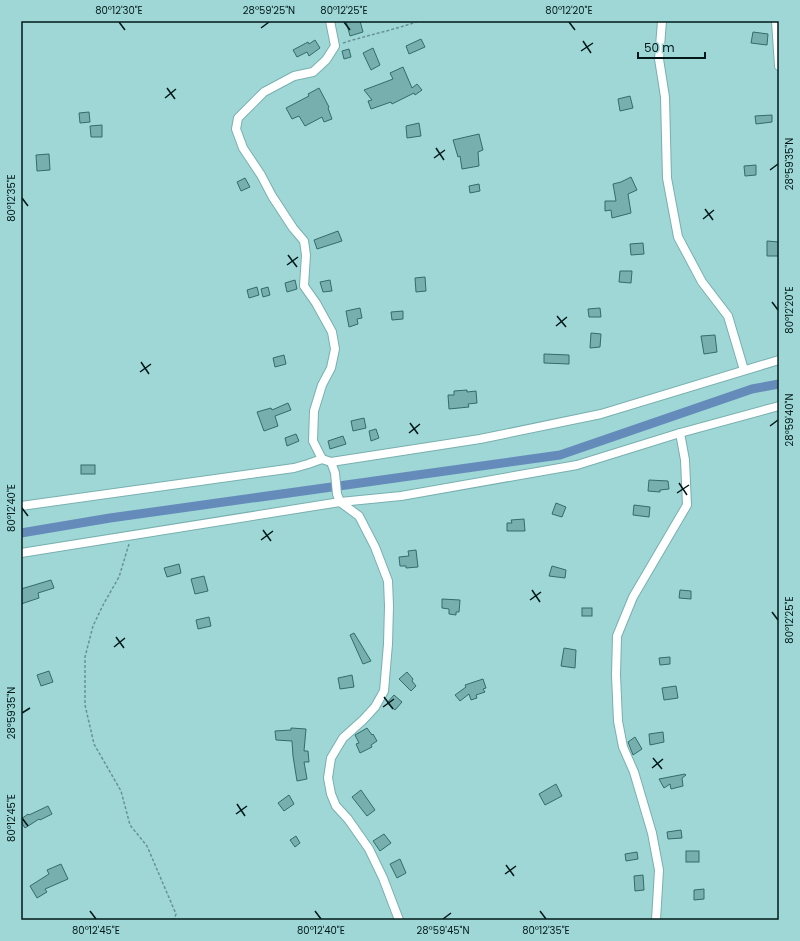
<svg xmlns="http://www.w3.org/2000/svg" width="800" height="941" font-family="Poppins,sans-serif">
<rect width="100%" height="100%" fill="#9ed7d6"/>
<g fill="none" stroke-linecap="round" stroke-linejoin="round">
<polyline stroke="#658bbb" stroke-width="9" points="21,533 110,518 560,455 752,389 779,384"/>
</g>
<g fill="#77afae" stroke="#346b6b">
<polygon points="346,21 360,21 363,32 350,36"/>
<polygon points="753,32 768,34 767,45 751,43"/>
<polygon points="421,39 425,47 409,54 406,46"/>
<polygon points="315,40 320,48 309,56 307,52 297,57 293,50 308,42 309,44"/>
<polygon points="373,48 380,65 371,70 363,53"/>
<polygon points="349,49 351,57 344,59 342,51"/>
<polygon points="403,67 412,88 417,84 422,90 415,95 414,93 392,104 391,102 371,109 368,101 372,100 364,90 393,79 390,73"/>
<polygon points="319,88 329,107 328,108 332,119 324,122 322,117 305,126 299,116 292,119 286,108 309,96 308,94"/>
<polygon points="630,96 633,108 620,111 618,99"/>
<polygon points="89,112 90,122 80,123 79,113"/>
<polygon points="772,115 772,122 756,124 755,116"/>
<polygon points="419,123 421,136 407,138 406,126"/>
<polygon points="102,125 102,137 91,137 90,126"/>
<polygon points="479,134 483,150 478,152 479,166 462,169 460,156 458,157 453,140"/>
<polygon points="49,154 50,170 37,171 36,155"/>
<polygon points="756,165 756,175 745,176 744,166"/>
<polygon points="631,177 637,190 628,194 631,213 612,218 611,210 605,211 605,201 616,201 613,184 621,182"/>
<polygon points="245,178 250,187 241,191 237,182"/>
<polygon points="479,184 480,191 470,193 469,186"/>
<polygon points="338,231 342,241 317,249 314,240"/>
<polygon points="767,241 779,242 779,256 767,256"/>
<polygon points="643,243 644,254 631,255 630,244"/>
<polygon points="620,271 632,271 631,283 619,282"/>
<polygon points="425,277 426,291 416,292 415,278"/>
<polygon points="295,280 297,289 287,292 285,283"/>
<polygon points="330,280 332,291 323,292 320,282"/>
<polygon points="257,287 259,295 249,298 247,290"/>
<polygon points="268,287 270,295 263,297 261,289"/>
<polygon points="360,308 362,318 357,319 358,324 349,327 346,311"/>
<polygon points="600,308 601,317 589,317 588,309"/>
<polygon points="403,311 403,319 392,320 391,312"/>
<polygon points="591,333 601,334 600,347 590,348"/>
<polygon points="715,335 717,352 704,354 701,336"/>
<polygon points="544,354 569,355 569,364 544,363"/>
<polygon points="284,355 286,364 275,367 273,358"/>
<polygon points="467,390 467,392 476,391 477,403 468,404 469,407 449,409 448,395 454,395 454,391"/>
<polygon points="288,403 291,410 275,416 278,426 264,431 257,412 271,408 272,410"/>
<polygon points="364,418 366,428 353,431 351,421"/>
<polygon points="376,429 379,438 371,441 369,431"/>
<polygon points="296,434 299,441 287,446 285,438"/>
<polygon points="343,436 346,444 330,449 328,441"/>
<rect x="81" y="465" width="14" height="9"/>
<polygon points="649,480 668,481 669,489 660,490 660,492 648,491"/>
<polygon points="556,503 566,507 562,517 552,514"/>
<polygon points="634,505 650,507 649,517 633,515"/>
<polygon points="524,519 525,531 507,531 507,523 512,523 511,520"/>
<polygon points="416,550 418,567 406,568 406,566 400,566 399,557 409,556 408,551"/>
<polygon points="179,564 181,573 167,577 164,568"/>
<polygon points="552,566 566,570 565,578 549,576"/>
<polygon points="204,576 208,591 195,594 191,579"/>
<polygon points="51,580 54,588 38,593 39,598 21,604 21,589"/>
<polygon points="680,590 691,591 691,599 679,598"/>
<polygon points="442,599 460,600 459,612 456,612 456,615 449,614 449,609 442,608"/>
<rect x="582" y="608" width="10" height="8"/>
<polygon points="209,617 211,626 198,629 196,620"/>
<polygon points="354,633 371,661 363,664 350,635"/>
<polygon points="564,648 576,650 575,668 561,666"/>
<polygon points="670,657 670,664 660,665 659,658"/>
<polygon points="49,671 53,682 41,686 37,675"/>
<polygon points="407,672 413,679 412,681 416,686 411,691 399,679"/>
<polygon points="352,675 354,687 340,689 338,678"/>
<polygon points="483,679 486,688 483,689 485,692 476,695 477,698 471,700 469,694 460,701 455,695 466,687 465,685"/>
<polygon points="676,686 678,698 664,700 662,688"/>
<polygon points="394,695 402,702 395,710 387,703"/>
<polygon points="291,728 306,729 304,751 308,751 309,762 304,762 307,779 297,781 293,756 292,741 276,740 275,731 291,730"/>
<polygon points="367,728 372,735 373,734 377,741 371,745 372,747 360,753 356,744 359,743 355,735"/>
<polygon points="663,732 664,742 650,745 649,734"/>
<polygon points="635,737 642,749 633,755 628,742"/>
<polygon points="685,774 686,775 682,778 683,786 671,789 670,784 664,788 659,779"/>
<polygon points="556,784 562,796 545,805 539,794"/>
<polygon points="361,790 375,810 367,816 352,797"/>
<polygon points="289,795 294,804 284,811 278,803"/>
<polygon points="48,806 52,814 40,820 39,819 25,828 21,822 21,819 28,814 29,815"/>
<polygon points="681,830 682,838 668,839 667,832"/>
<polygon points="384,834 391,843 380,851 373,841"/>
<polygon points="296,836 300,843 295,847 290,840"/>
<rect x="686" y="851" width="13" height="11"/>
<polygon points="637,852 638,859 626,861 625,854"/>
<polygon points="400,859 406,873 397,878 390,864"/>
<polygon points="61,864 68,879 45,889 47,892 37,898 30,886 49,874 47,870"/>
<polygon points="643,875 644,890 635,891 634,876"/>
<polygon points="704,889 704,899 694,900 694,890"/>
</g>
<g fill="none" stroke-linecap="round" stroke-linejoin="round">
<defs>
<g id="minor">
<polyline points="662,21 659,59 665,97 667,178 678,237 702,282 728,316 744,370"/>
<polyline points="776,21 779,66"/>
<polyline points="322,459 313,441 314,411 322,385 331,368 335,349 332,332 316,303 304,286 306,255 304,241 293,228 272,196 261,175 243,148 236,129 238,118 264,92 294,76 313,72 326,60 335,46 330,21"/>
<polyline points="331,462 335,473 337,494 340,502 359,516 375,547 388,581 389,606 388,644 384,691 375,707 363,720 343,738 331,758 328,778 331,794 336,806 348,819 369,849 383,878 399,920"/>
<polyline points="21,506 294,468 308,464 322,459 331,462 480,439 601,414 779,360"/>
<polyline points="21,553 340,502 401,496 577,465 680,433 779,406"/>
<polyline points="656,920 659,870 652,833 634,772 623,747 618,721 616,675 617,636 633,597 687,505 685,460 680,433"/>
</g>
</defs>
<use href="#minor" stroke="#78b0af" stroke-width="10"/>
<g stroke="#679393" stroke-width="1.5" stroke-dasharray="3 2" stroke-linecap="butt">
<path d="M343,43c25,-8 51,-13 76,-22"/>
<polyline points="129,544 119,577 103,605 93,626 85,657 85,705 94,744 121,791 130,825 147,846 176,914 174,920"/>
</g>
<use href="#minor" stroke="#fff" stroke-width="8"/>
</g>
<path fill="none" stroke="#021818" stroke-width="1.5" d="M119,22l6,8M344,22l6,8M569,22l6,8M261,28l8,-6M583,41l8,12M581,51l12,-8M167,88l8,11M165,98l11,-9M436,148l8,12M434,158l11,-8M770,170l8,-6M22,198l6,8M705,209l8,11M703,219l11,-9M288,255l9,12M287,265l11,-8M772,302l6,8M557,316l9,11M556,326l11,-9M141,362l8,12M140,372l11,-8M410,423l8,11M770,426l8,-6M409,433l11,-9M679,483l8,12M677,493l12,-8M22,508l6,8M263,530l8,11M261,540l12,-9M532,590l8,12M530,600l11,-8M772,612l6,8M116,637l8,11M114,647l11,-9M384,697l9,12M383,707l11,-8M22,713l8,-5M653,758l9,11M652,768l11,-9M237,804l8,12M236,814l11,-8M22,818l6,8M506,865l8,11M505,874l11,-8M90,911l6,8M315,911l6,8M540,911l6,8M443,919l8,-6"/>
<rect width="800" height="941" fill="none" stroke="#9ed7d6" stroke-width="44"/>
<path d="M638 52v6h67v-6" fill="none" stroke="#021818" stroke-width="2"/>
<text x="644" y="52" font-size="12" fill="#021818" stroke="#9ed7d6" stroke-width="3" paint-order="stroke">50 m</text>
<rect x="22" y="22" width="756" height="897" fill="none" stroke="#021818" stroke-width="1.5"/>
<g font-size="10" text-anchor="middle" fill="#021818">
<text x="119" y="14">80°12'30"E</text>
<text x="269" y="14">28°59'25"N</text>
<text x="344" y="14">80°12'25"E</text>
<text x="569" y="14">80°12'20"E</text>
<text transform="translate(789 164) rotate(-90)" y="4">28°59'35"N</text>
<text transform="translate(11 198) rotate(-90)" y="4">80°12'35"E</text>
<text transform="translate(789 310) rotate(-90)" y="4">80°12'20"E</text>
<text transform="translate(789 420) rotate(-90)" y="4">28°59'40"N</text>
<text transform="translate(11 508) rotate(-90)" y="4">80°12'40"E</text>
<text transform="translate(789 620) rotate(-90)" y="4">80°12'25"E</text>
<text transform="translate(11 713) rotate(-90)" y="4">28°59'35"N</text>
<text transform="translate(11 818) rotate(-90)" y="4">80°12'45"E</text>
<text x="96" y="934">80°12'45"E</text>
<text x="321" y="934">80°12'40"E</text>
<text x="443" y="934">28°59'45"N</text>
<text x="546" y="934">80°12'35"E</text>
</g>
</svg>
